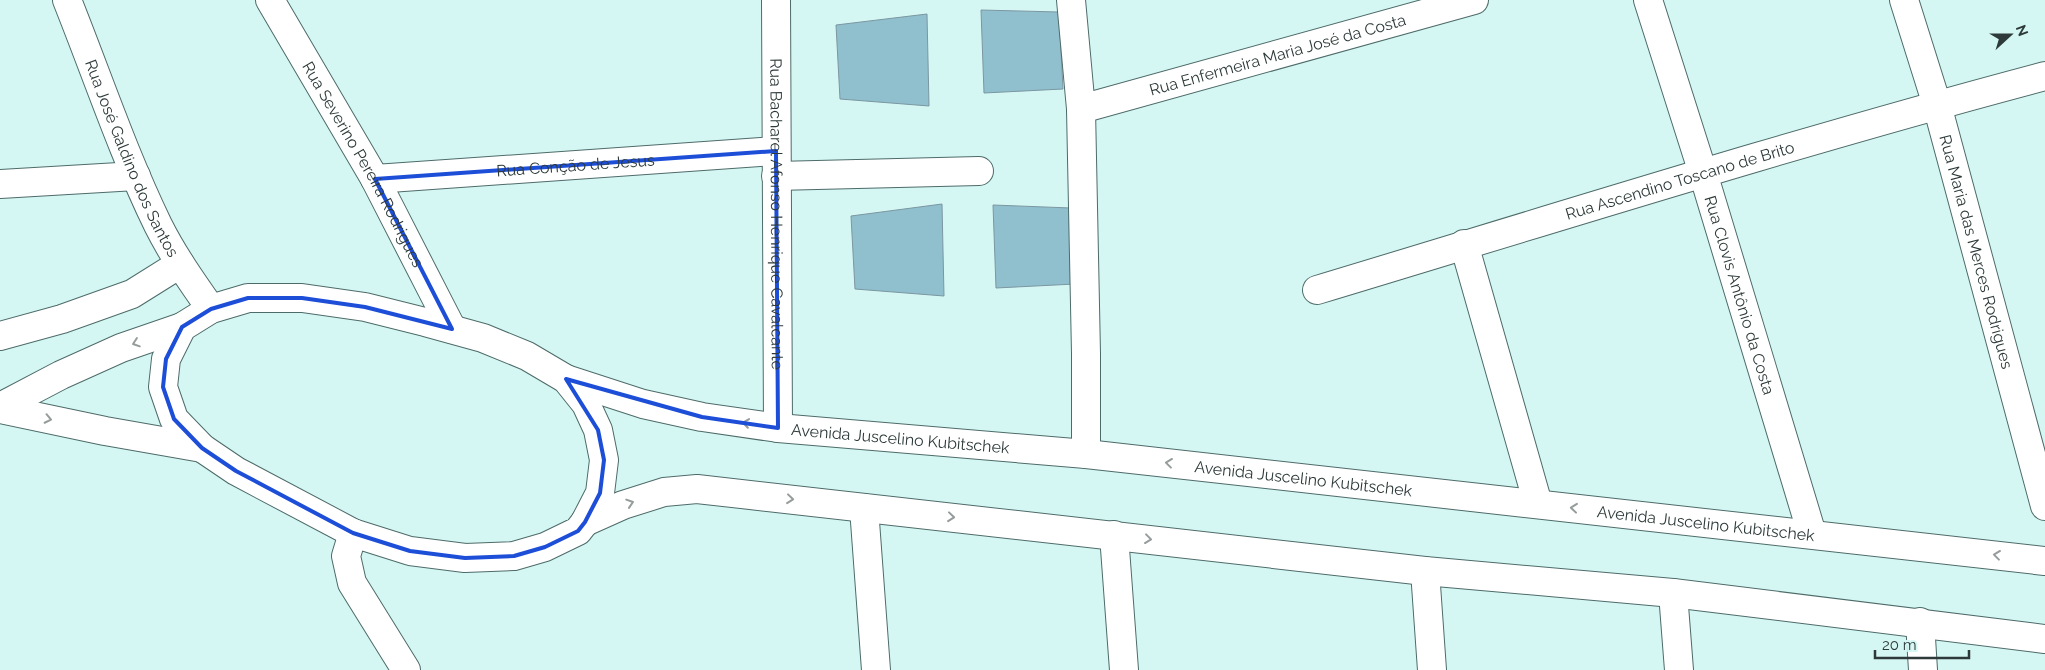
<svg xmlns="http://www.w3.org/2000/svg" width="2045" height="670" font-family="Raleway,sans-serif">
<rect width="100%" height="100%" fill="#d5f7f4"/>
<g fill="#90bfce" stroke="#7b97a1">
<polygon points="981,10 1059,12 1063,89 984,93"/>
<polygon points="927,14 929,106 840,99 836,25"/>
<polygon points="942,204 944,296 855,289 851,216"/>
<polygon points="993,205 1071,208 1075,284 996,288"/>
</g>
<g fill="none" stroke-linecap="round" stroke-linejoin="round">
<defs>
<g id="minor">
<path id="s1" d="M67,0c30,75 56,153 91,225 15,30 34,57 53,84"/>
<path id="s2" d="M270,0l105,179 77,150"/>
<path id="s3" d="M776,0l2,428"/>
<polyline points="1071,0 1081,109 1086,354 1086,454"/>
<path id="s4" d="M1648,0l55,173 109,361"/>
<path id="s5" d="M1904,0l33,105 108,401"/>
<path id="s6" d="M1081,109l393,-109"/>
<polyline points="776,176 979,171"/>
<path id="s7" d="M375,179l401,-28"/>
<polyline points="0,184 136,176"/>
<polyline points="1464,244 1538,504"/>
<path id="s8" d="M1317,290c242,-73 483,-149 728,-214"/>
<polyline points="0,336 62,319 132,294 180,264"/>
<polyline points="864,508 876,670"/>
<polyline points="353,533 346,556 352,583 406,670"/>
<polyline points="1114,535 1124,670"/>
<polyline points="1425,571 1432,670"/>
<polyline points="1673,593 1679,670"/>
<polyline points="1920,622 1923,670"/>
</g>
<g id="major">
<polygon points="248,298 302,298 365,307 425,322 483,338 527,356 566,379 586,404 598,430 604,460 600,493 585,522 578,531 545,547 514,556 465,558 410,551 353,533 236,471 202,448 174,419 163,387 166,359 182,327 211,309"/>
<path id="s9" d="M566,379l77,25 59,13 76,11 308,26 959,107"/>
<polyline points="0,407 61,375 121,348 182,327"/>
<polyline points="0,409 105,431 202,448"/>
<polyline points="585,522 623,505 664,492 697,489 1425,571 1673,593 2045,639"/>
</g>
</defs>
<use href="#minor" stroke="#4d6b69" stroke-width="30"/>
<use href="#major" stroke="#4d6b69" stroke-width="30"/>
<use href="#minor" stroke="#fff" stroke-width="28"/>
<use href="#major" stroke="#fff" stroke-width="28"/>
</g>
<defs><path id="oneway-chevron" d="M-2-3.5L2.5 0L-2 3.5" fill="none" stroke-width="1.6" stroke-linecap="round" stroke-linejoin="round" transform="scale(1.25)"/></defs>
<g stroke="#969c9c">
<use href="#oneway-chevron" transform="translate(136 343) rotate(161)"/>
<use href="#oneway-chevron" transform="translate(48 419) rotate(12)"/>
<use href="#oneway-chevron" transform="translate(746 423) rotate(-172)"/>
<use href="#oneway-chevron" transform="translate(1169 463) rotate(-173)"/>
<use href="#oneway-chevron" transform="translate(790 499) rotate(6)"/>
<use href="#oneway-chevron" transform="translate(630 503) rotate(-18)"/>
<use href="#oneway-chevron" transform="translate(1574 508) rotate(-174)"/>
<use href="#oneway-chevron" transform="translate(951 517) rotate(6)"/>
<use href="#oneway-chevron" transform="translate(1148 539) rotate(7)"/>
<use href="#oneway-chevron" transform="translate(1997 555) rotate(-173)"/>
</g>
<path fill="none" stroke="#1d4ed8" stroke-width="4" stroke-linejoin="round" d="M776,151l2,277 -76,-11 -136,-38 32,51 6,30 -4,33 -15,29 -7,9 -33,16 -31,9 -49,2 -55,-7 -57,-18 -117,-62 -34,-23 -28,-29 -11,-32 3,-28 16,-32 29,-18 37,-11h54l63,9 87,22 -77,-150z"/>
<g text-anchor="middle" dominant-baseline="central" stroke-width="4" stroke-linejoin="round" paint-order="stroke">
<g font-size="16" fill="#2d3a39" stroke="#d5f7f4">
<text stroke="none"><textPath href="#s6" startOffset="204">Rua Enfermeira Maria José da Costa</textPath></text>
<text stroke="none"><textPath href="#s1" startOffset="171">Rua José Galdino dos Santos</textPath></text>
<text stroke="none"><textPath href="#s2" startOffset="189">Rua Severino Pereira Rodrigues</textPath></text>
<text stroke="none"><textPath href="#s7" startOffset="201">Rua Conção de Jesus</textPath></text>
<text stroke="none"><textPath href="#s8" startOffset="379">Rua Ascendino Toscano de Brito</textPath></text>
<text stroke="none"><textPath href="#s3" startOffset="214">Rua Bacharel Afonso Henrique Cavalcante</textPath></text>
<text stroke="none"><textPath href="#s5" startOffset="262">Rua Maria das Merces Rodrigues</textPath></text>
<text stroke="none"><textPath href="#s4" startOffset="309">Rua Clovis Antônio da Costa</textPath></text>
<text stroke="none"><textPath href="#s9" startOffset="341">Avenida Juscelino Kubitschek</textPath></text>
<text stroke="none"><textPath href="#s9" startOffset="746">Avenida Juscelino Kubitschek</textPath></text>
<text stroke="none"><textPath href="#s9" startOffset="1151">Avenida Juscelino Kubitschek</textPath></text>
</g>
</g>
<g transform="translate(2010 35) rotate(69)" stroke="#d5f7f4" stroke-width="4" paint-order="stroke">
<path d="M0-4L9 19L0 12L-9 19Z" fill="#2d3a39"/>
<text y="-8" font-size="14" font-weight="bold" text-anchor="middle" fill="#2d3a39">N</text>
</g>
<path d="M1875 650v8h94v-8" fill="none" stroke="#2d3a39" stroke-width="2.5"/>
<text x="1882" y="650" font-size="15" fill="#2d3a39" stroke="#d5f7f4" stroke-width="4" paint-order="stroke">20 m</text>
</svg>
